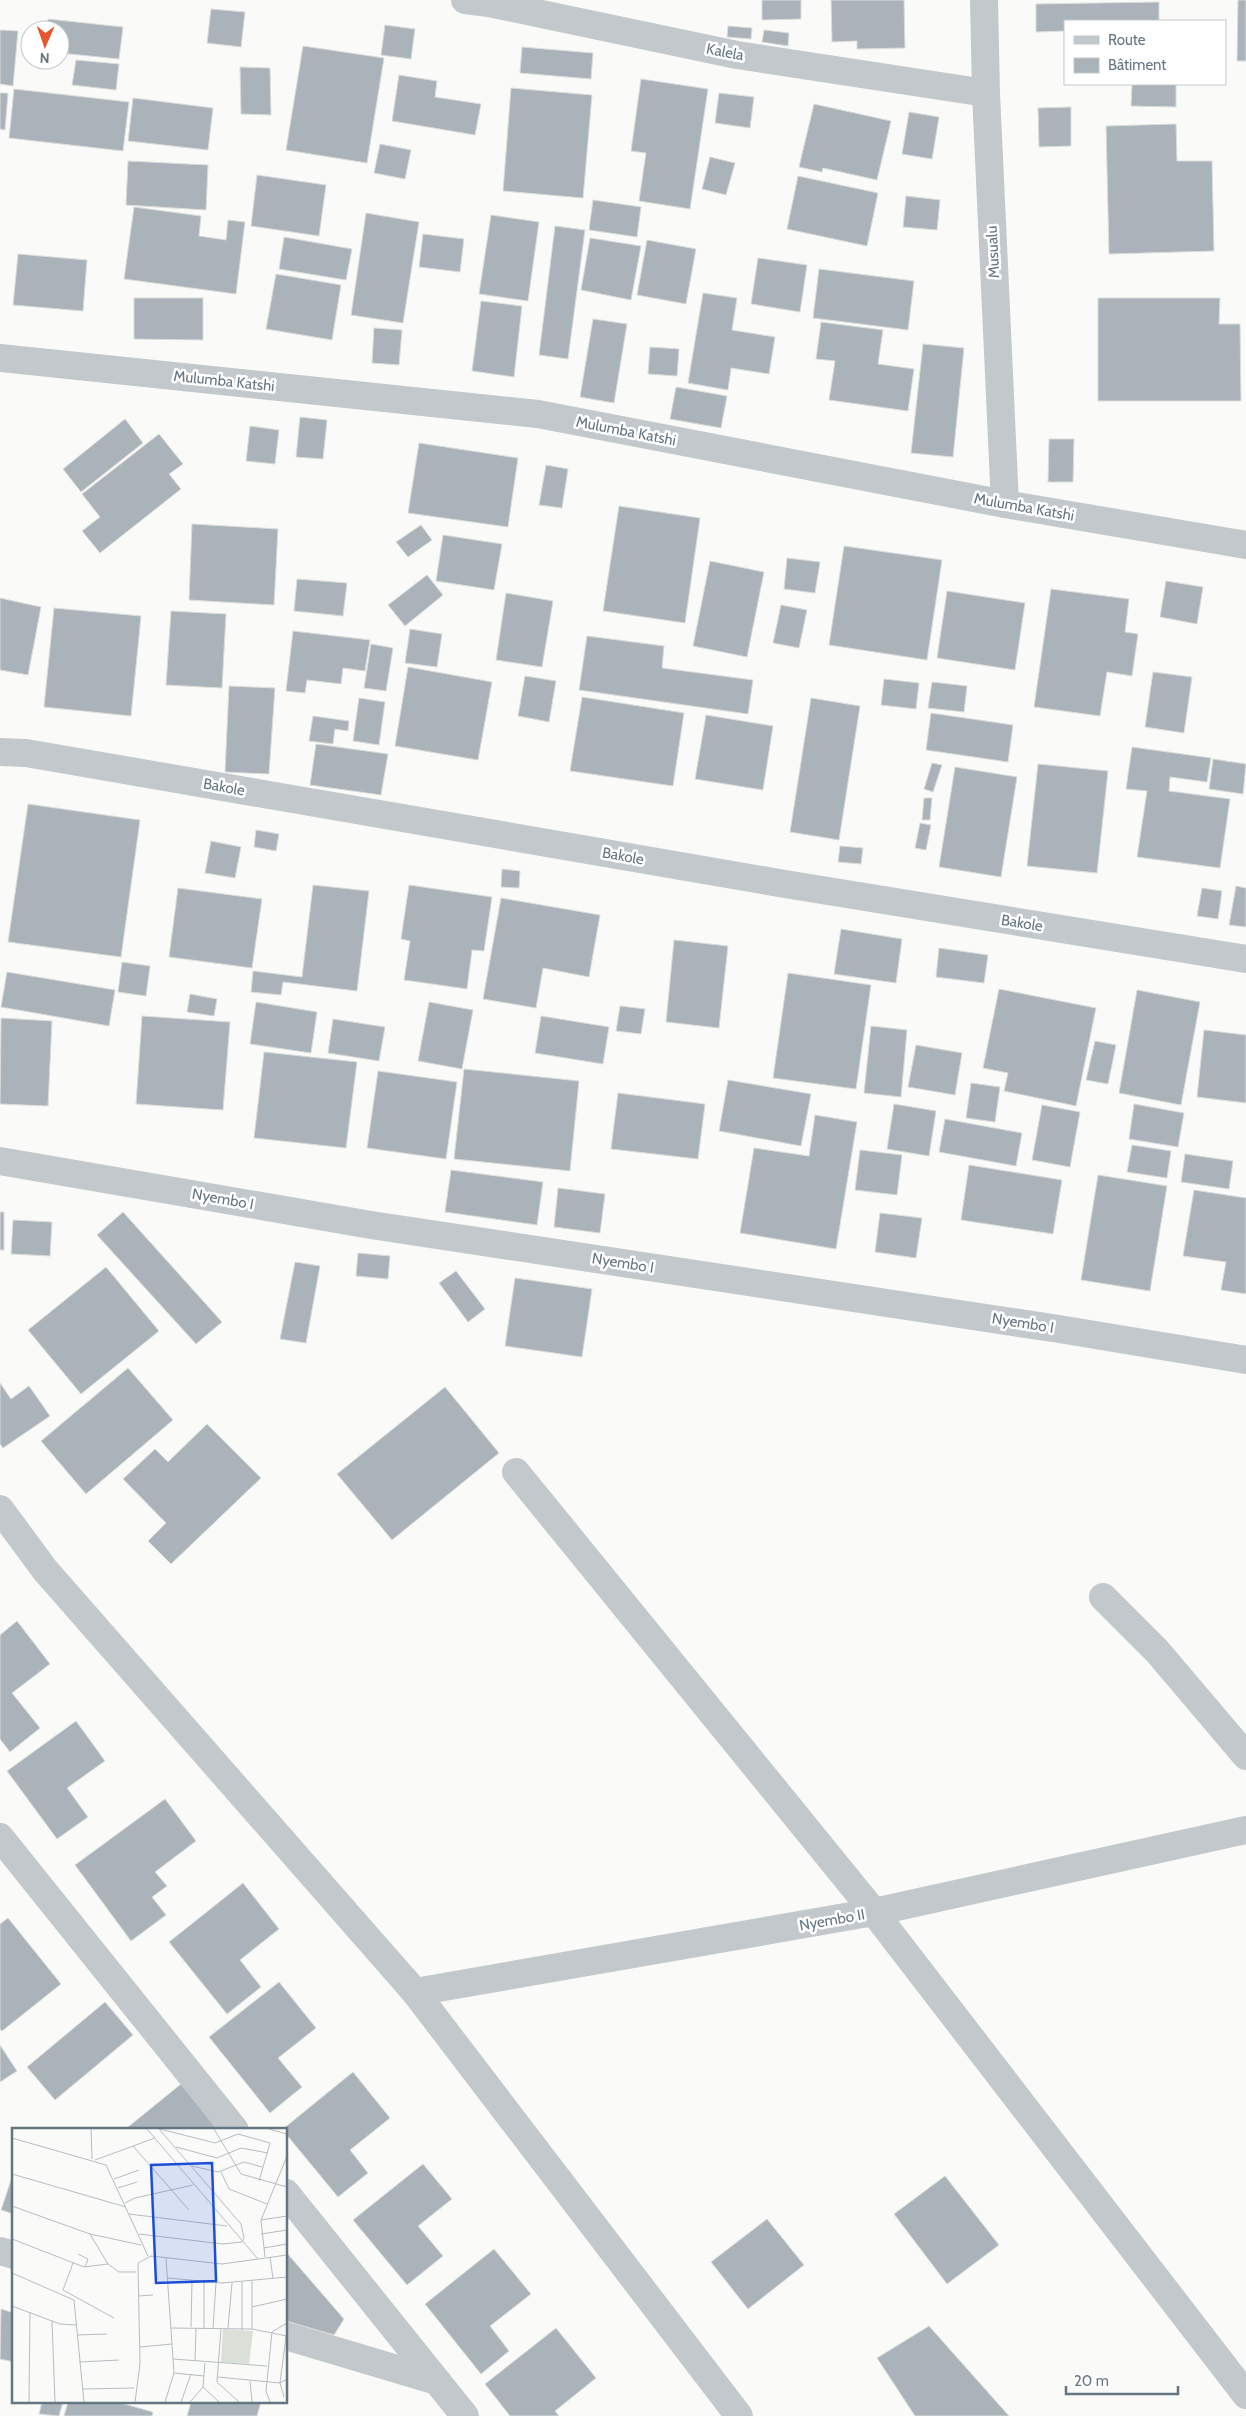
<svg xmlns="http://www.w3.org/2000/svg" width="1246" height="2416" font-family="Cabin,sans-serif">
<rect width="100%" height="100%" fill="#fafaf8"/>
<g fill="#aab3b9" stroke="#dcdcda">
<polygon points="762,0 801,0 801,19 762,20"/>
<polygon points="831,0 904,0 905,48 857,49 857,41 832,42"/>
<polygon points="1238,0 1246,0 1246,61 1237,61"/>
<polygon points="1159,2 1159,21 1065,21 1065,31 1036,32 1036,4"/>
<polygon points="211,9 245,12 241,47 207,43"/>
<polygon points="48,19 123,27 119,59 60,53 60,30 47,30"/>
<polygon points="385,25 415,29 411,59 381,55"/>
<polygon points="728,26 752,28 751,39 727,37"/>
<polygon points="0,30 18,31 13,86 0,84"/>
<polygon points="764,30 789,33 788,46 762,42"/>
<polygon points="303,46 384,58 367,163 286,150"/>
<polygon points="522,47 593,53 591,79 520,73"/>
<polygon points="76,60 119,64 116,90 72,85"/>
<polygon points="240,67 270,68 271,115 241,114"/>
<polygon points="399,75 437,81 435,97 481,104 475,135 392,121"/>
<polygon points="641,79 708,89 690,209 639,201 646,153 631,151"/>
<polygon points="1132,84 1176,84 1176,107 1131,106"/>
<polygon points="511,88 592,95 583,198 503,191"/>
<polygon points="14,89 129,102 123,151 9,138"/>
<polygon points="0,93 8,93 5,130 0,129"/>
<polygon points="719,93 754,97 750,128 715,123"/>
<polygon points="133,98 213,108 208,150 128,141"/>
<polygon points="814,104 891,121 877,180 823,168 822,172 799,167"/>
<polygon points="1071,107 1071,146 1039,147 1038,108"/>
<polygon points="909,112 939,117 932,159 902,154"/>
<polygon points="1176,124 1177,161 1212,161 1214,251 1109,254 1106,126"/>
<polygon points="380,144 411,150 405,179 374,173"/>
<polygon points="710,157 735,163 726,195 702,189"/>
<polygon points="128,161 208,165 206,210 126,205"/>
<polygon points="257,175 326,185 319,236 251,226"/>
<polygon points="798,176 878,193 867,246 787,229"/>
<polygon points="906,196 940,200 937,230 903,227"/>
<polygon points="593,200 641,207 637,237 589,230"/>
<polygon points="134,207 201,216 199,236 226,240 228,220 245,222 236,294 124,279"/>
<polygon points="366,213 419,222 403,323 351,315"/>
<polygon points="491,215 539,222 528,301 479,294"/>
<polygon points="555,226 585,230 568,359 539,355"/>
<polygon points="423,234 464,239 460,272 419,267"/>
<polygon points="284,237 352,249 346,280 279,269"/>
<polygon points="590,238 641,246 631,300 581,290"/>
<polygon points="647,240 696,249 686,304 637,295"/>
<polygon points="18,254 87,260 83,311 13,305"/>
<polygon points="758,258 807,265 800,312 751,304"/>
<polygon points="819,269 914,281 908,330 813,318"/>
<polygon points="276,274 341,285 332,340 266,329"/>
<polygon points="703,293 737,298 732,330 775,337 769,374 731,368 728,390 688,383"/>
<polygon points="134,298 203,298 203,340 134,339"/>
<polygon points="1098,298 1220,298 1219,324 1240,324 1241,401 1098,401"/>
<polygon points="481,301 522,306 514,377 472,371"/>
<polygon points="593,319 627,324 614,403 580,397"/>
<polygon points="821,322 883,330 878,364 914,369 908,411 829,400 835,361 816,359"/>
<polygon points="374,328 402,330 399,365 372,363"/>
<polygon points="923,344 964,348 953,457 911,453"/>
<polygon points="650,347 679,349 677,376 648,374"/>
<polygon points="676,387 727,396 721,428 670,419"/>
<polygon points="300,417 327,420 323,459 296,457"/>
<polygon points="125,419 143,443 81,492 63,469"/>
<polygon points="250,426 279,430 275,464 246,461"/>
<polygon points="159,434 183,464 169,474 181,489 100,553 82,531 100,517 82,494"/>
<polygon points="1049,439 1074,439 1073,482 1048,482"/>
<polygon points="419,443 518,458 508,527 408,513"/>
<polygon points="546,465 568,469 562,508 539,505"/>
<polygon points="619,506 700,518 685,623 603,611"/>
<polygon points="192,524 278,529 274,605 189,600"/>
<polygon points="421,525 432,540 408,557 396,542"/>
<polygon points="443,535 502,544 494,590 436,581"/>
<polygon points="844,546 942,560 927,660 829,645"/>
<polygon points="787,558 820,562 815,593 784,589"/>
<polygon points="710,561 764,572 747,657 693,646"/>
<polygon points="427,575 443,595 405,626 388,605"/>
<polygon points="297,579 347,583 343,616 294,611"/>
<polygon points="1166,581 1203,587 1197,624 1160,617"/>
<polygon points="1051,589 1129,599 1125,632 1138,634 1132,676 1107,672 1100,716 1034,707"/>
<polygon points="947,591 1025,603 1015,670 937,658"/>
<polygon points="506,593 553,601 542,667 496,660"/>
<polygon points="0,598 41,607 28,675 0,670"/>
<polygon points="781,605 807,610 799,648 773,643"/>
<polygon points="54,608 141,616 131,716 44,707"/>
<polygon points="171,611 226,614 222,688 166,685"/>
<polygon points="410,629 442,634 437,667 405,663"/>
<polygon points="293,631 370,640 365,671 343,668 341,684 307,680 305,693 286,691"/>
<polygon points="587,636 664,646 662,668 753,680 748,714 579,690"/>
<polygon points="371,644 393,648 386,691 364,688"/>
<polygon points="408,667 492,682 478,760 395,746"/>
<polygon points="1153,672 1192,677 1184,733 1145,727"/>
<polygon points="525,676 556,681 549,722 518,716"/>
<polygon points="884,679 919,683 916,709 881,705"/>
<polygon points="932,682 967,686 964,712 928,708"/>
<polygon points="229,686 275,688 269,774 225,772"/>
<polygon points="582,697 684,713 673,786 570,771"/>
<polygon points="359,698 385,702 379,745 353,741"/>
<polygon points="811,698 860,706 839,840 790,832"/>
<polygon points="931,713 1013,725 1008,762 926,750"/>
<polygon points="706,715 773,726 763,790 695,779"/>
<polygon points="313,716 349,721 348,731 335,729 333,744 309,741"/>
<polygon points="316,744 388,754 381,795 310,785"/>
<polygon points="1132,747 1211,758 1207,782 1170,777 1169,791 1230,799 1220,868 1137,857 1147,791 1126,789"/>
<polygon points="1213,759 1246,764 1243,794 1209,789"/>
<polygon points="932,763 942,765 933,792 924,789"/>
<polygon points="1038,764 1108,771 1097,873 1027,866"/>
<polygon points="955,767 1017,777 1001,877 939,867"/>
<polygon points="924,798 932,798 930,820 922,820"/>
<polygon points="28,804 140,820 121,957 8,942"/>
<polygon points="920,823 931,825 926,850 915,848"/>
<polygon points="256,830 279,834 276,851 254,847"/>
<polygon points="211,841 241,847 235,878 205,873"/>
<polygon points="840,846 863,848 861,864 838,862"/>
<polygon points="502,869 520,871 519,888 501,887"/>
<polygon points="313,885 369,891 357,991 283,982 281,995 251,992 253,971 302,977"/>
<polygon points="409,885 492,897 484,951 472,950 467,989 404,980 410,941 401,939"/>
<polygon points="1236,886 1246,888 1246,927 1229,925"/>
<polygon points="178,888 262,899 252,968 169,957"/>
<polygon points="1202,888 1222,891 1218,919 1197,916"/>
<polygon points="501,898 600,915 589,977 543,968 536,1008 483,999"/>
<polygon points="841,929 902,939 896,983 834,974"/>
<polygon points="674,940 728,946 719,1028 666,1022"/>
<polygon points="939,948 988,955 984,983 936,977"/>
<polygon points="122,962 150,966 146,996 118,992"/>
<polygon points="7,972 115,990 109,1026 1,1007"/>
<polygon points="788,973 871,985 856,1089 773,1078"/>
<polygon points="999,989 1096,1008 1076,1106 1004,1091 1008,1073 983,1068"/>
<polygon points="1137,990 1200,1002 1181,1105 1119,1093"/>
<polygon points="190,994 217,999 214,1016 187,1012"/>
<polygon points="256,1002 317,1012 311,1053 250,1044"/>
<polygon points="429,1002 473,1010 462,1069 418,1061"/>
<polygon points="620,1006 645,1009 641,1034 616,1031"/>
<polygon points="142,1016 230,1022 223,1110 136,1104"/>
<polygon points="541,1016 609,1027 603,1064 535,1053"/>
<polygon points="1,1018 52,1021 48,1106 0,1104"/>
<polygon points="333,1019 385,1027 379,1061 328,1053"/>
<polygon points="871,1026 907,1030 901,1097 864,1093"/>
<polygon points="1204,1030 1246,1035 1246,1103 1197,1097"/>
<polygon points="1095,1041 1116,1045 1108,1084 1086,1080"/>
<polygon points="916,1045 962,1053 955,1095 908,1087"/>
<polygon points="264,1052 357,1062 346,1148 254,1138"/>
<polygon points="464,1069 579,1081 570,1171 454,1159"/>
<polygon points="378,1071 457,1082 446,1159 367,1148"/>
<polygon points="728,1080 811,1094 801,1146 719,1131"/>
<polygon points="971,1083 1000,1087 995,1122 966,1118"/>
<polygon points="618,1093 705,1104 698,1159 611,1149"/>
<polygon points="894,1104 936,1111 929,1156 887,1149"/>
<polygon points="1134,1104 1184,1113 1178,1147 1129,1139"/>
<polygon points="1042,1105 1080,1112 1070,1167 1032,1160"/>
<polygon points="815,1115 857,1122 836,1249 740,1233 754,1148 809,1156"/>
<polygon points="945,1119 1022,1133 1016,1166 939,1152"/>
<polygon points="1132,1145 1171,1151 1167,1178 1127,1172"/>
<polygon points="860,1150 902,1155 897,1195 855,1190"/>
<polygon points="1185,1154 1233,1161 1229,1189 1181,1182"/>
<polygon points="969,1165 1062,1180 1053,1234 961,1220"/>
<polygon points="451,1170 543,1182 537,1225 445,1212"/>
<polygon points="1098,1175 1167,1186 1150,1291 1081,1280"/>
<polygon points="558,1188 605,1194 600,1233 554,1227"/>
<polygon points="1194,1190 1246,1198 1246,1294 1221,1290 1226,1262 1183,1256"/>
<rect x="0" y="1212" width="4" height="38"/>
<polygon points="123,1212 222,1322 196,1344 97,1235"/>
<polygon points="880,1213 922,1218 916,1258 875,1252"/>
<polygon points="13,1220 52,1222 50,1256 11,1254"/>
<polygon points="358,1253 390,1256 388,1279 356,1276"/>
<polygon points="295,1262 320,1266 306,1343 280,1339"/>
<polygon points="106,1267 159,1331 81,1394 28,1330"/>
<polygon points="456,1271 485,1309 468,1322 439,1283"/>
<polygon points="515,1278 592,1289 582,1357 505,1346"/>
<polygon points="128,1368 173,1420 86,1494 41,1441"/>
<polygon points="0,1383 11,1399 29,1386 50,1416 3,1448 0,1444"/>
<polygon points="445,1387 499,1453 392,1540 337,1474"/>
<polygon points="207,1424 261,1478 171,1564 148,1541 166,1523 123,1479 155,1449 168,1462"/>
<polygon points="17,1621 50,1664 12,1693 40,1728 10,1752 0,1739 0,1635"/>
<polygon points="76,1721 105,1761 67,1788 88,1817 57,1839 7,1771"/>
<polygon points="165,1799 196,1841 155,1872 167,1886 152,1897 166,1915 131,1941 75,1865"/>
<polygon points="243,1883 279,1929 240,1960 261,1987 227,2014 169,1942"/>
<polygon points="8,1918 61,1984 2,2031 0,2029 0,1924"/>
<polygon points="279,1982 316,2028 278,2058 302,2087 270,2113 209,2037"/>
<polygon points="105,2002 133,2035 55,2100 27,2067"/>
<polygon points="0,2045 17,2071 0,2082"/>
<polygon points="353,2072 390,2118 350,2150 368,2173 338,2197 286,2134 286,2130 283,2129"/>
<polygon points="186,2080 227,2130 130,2130 128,2127"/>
<polygon points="423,2164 452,2199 418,2226 443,2256 407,2285 353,2220"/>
<polygon points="14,2171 14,2214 1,2210"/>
<polygon points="945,2176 999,2245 947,2284 894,2214"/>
<polygon points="767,2219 804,2265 748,2309 711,2262"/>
<polygon points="494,2249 531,2294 490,2326 509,2351 481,2374 425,2304"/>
<polygon points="286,2252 344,2319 334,2335 286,2321"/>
<polygon points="1,2309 14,2313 14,2362 0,2359"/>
<polygon points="929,2326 1009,2416 915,2416 877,2358"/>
<polygon points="556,2328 596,2378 555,2411 559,2416 510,2416 485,2384"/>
<polygon points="42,2402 63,2402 59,2416 39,2414"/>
<polygon points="68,2402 117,2402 153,2412 152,2416 64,2416"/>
<polygon points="191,2402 261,2402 257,2416 187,2416"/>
</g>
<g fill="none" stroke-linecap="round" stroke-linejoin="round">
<g stroke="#c3c8cc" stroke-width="28">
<polyline points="465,0 489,3 737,55 986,93"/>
<polyline points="984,0 986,93 1005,504"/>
<polyline points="0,358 538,414 1005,504 1246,545"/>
<polyline points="0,752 26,753 785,884 1246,959"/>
<polyline points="0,1161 371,1225 1059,1329 1246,1360"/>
<polyline points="516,1472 874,1912 1246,2395"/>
<polyline points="0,1509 45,1570 415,1992 739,2416"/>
<polyline points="1103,1597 1157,1651 1246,1756"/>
<polyline points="0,1837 235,2130"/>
<polyline points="415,1992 874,1912 1246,1830"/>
<polyline points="286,2193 465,2416"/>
<polyline points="0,2251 14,2255"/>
<polyline points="286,2336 437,2381"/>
</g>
</g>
<g text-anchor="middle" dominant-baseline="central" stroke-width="5" stroke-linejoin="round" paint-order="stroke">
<g font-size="15" fill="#657683" stroke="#fff">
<text transform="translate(725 52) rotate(11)">Kalela</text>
<text transform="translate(993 252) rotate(-93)">Musualu</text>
<text transform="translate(224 381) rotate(6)">Mulumba Katshi</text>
<text transform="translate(626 431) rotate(11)">Mulumba Katshi</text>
<text transform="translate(1024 507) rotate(10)">Mulumba Katshi</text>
<text transform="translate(224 787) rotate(10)">Bakole</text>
<text transform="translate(623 856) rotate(10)">Bakole</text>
<text transform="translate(1022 923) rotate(9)">Bakole</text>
<text transform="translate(223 1199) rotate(10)">Nyembo I</text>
<text transform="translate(623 1263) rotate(9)">Nyembo I</text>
<text transform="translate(1023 1323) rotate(9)">Nyembo I</text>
<text transform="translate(832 1920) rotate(-10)">Nyembo II</text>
</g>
</g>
<g transform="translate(12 2128)">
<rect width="275" height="275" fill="#fafaf8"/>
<path d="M211,201l30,2 -4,33 -28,-2z" fill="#dadfd7"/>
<path fill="none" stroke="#b5bdc2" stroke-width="1" d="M79,1l1,30M135,1l111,130M148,1l55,14 23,-9 32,9 -11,38M202,1l27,45 46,13M257,1l18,5M0,10l94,27 42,91M121,18l56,64M164,19l41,11 24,-10 27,5M83,32l60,-22M180,38l26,6 26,-10 18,5M209,44l8,17 38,15M0,46l114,33M102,51l25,-9M106,60l19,-6M113,75l10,-5 58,-13M0,78l78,28 51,11M117,86l98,12M249,92l26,-4M78,106l18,30M127,106l84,10 19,-2 2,-4 -3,-14 -82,-95M249,106l26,-4M0,111l72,28 24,-3 11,8h17M252,120l23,-4M66,126l10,5 -3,8M253,129l-4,-37 26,-64M258,129l3,22M0,145l62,27 10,102M156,150l54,5 65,-6M240,153v48M230,154v48M51,162l51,28M51,162l10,-27M126,168l15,-1M0,178l48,18 16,1M240,179l35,-8M40,193l3,81M179,199l1,-46M159,200l81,1 35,7M192,200v-46M201,200l3,-45M216,200l4,-45M209,201l-4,53 22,20M65,207l30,-1M128,219l32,-3M161,231l94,7M183,233l1,-33M67,234l40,-2M193,235l-2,24 16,15M162,245l30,3M206,249l62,6 7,-4M238,253l2,21M70,261l52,-1M272,269l-4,-14 6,-47M17,274l1,-90M123,274l5,-38 -2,-101 13,-7 71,8 65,-9M153,274l9,-29 -8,-115M169,274l10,-28M178,274l13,-15M258,274l-4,-11 6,-59 15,-9"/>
<path fill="#1d4ed8" fill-opacity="0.15" stroke="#1d4ed8" stroke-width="2.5" d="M200,35l4,118 -60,2 -5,-118z"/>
<rect width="275" height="275" fill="none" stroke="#657683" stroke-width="2.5"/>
</g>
<rect x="1064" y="20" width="162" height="65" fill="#ffffff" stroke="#c1c8cd"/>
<rect x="1074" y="36" width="25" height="8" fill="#c3c8cc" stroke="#c1c8cd"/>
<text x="1108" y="45" font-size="15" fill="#657683">Route</text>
<rect x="1074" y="58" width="25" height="15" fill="#aab3b9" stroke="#c1c8cd"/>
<text x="1108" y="70" font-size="15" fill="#657683">Bâtiment</text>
<g transform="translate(45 45) rotate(182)"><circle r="24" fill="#ffffff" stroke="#c1c8cd"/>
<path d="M0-4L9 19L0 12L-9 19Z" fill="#e4572e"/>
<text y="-8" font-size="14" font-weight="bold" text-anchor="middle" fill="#657683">N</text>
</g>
<path d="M1066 2386v8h112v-8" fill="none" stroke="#657683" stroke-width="2.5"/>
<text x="1074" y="2386" font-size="15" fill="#657683" stroke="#ffffff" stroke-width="4" paint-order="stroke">20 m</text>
</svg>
